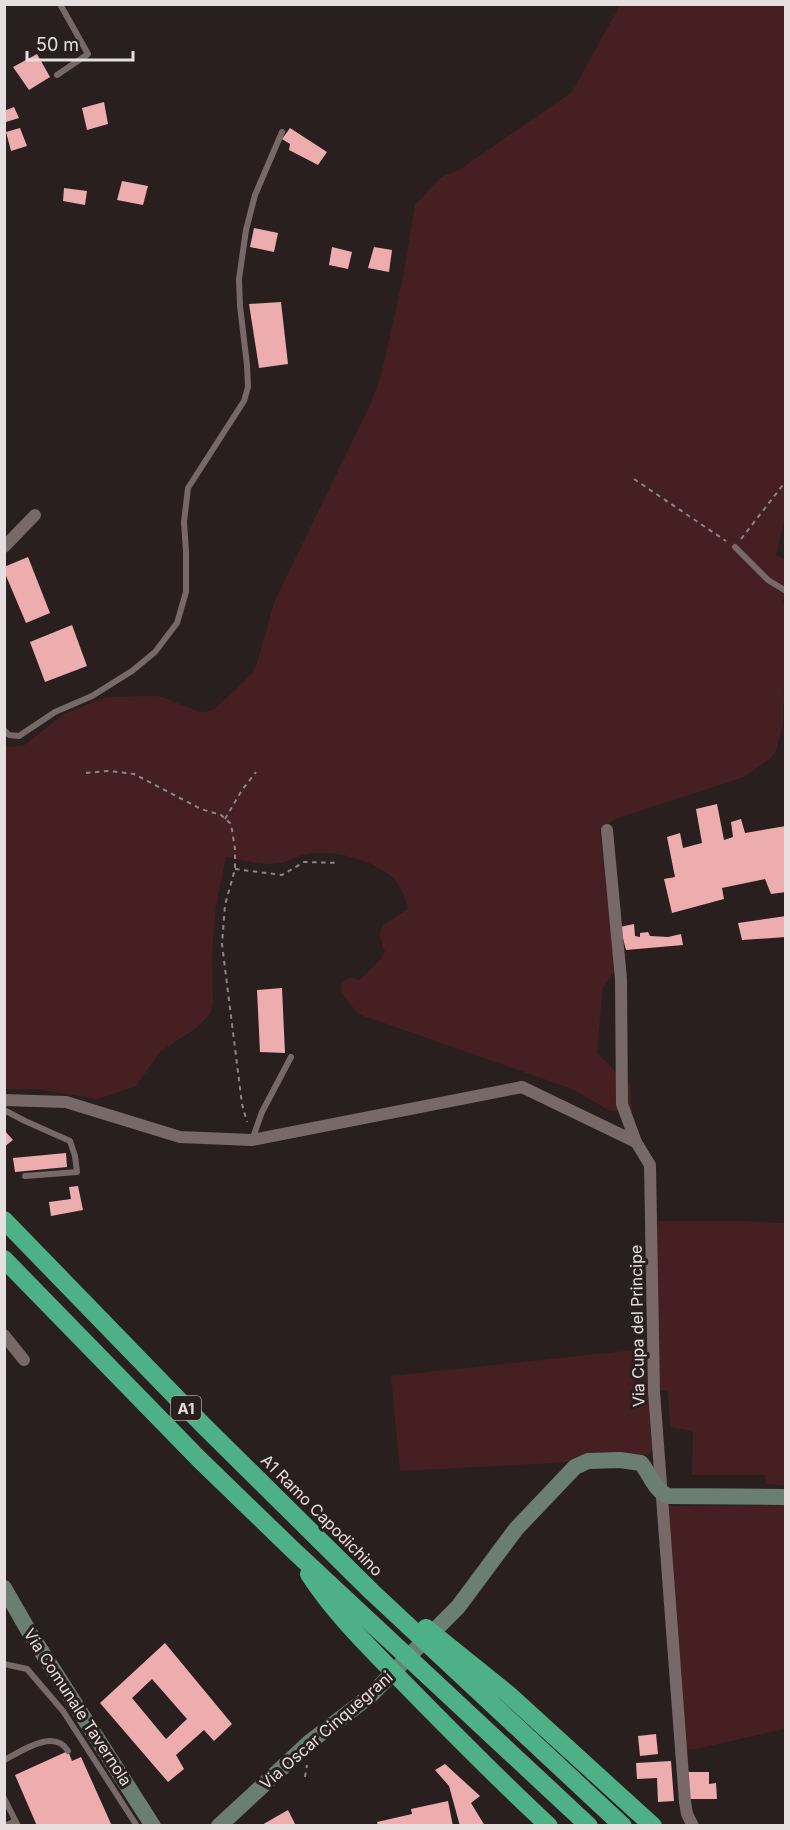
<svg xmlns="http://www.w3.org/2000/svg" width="790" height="1830" font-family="Inter,sans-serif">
<rect width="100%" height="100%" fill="#291f1f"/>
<g fill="#451f21">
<path d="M620,5h165l1,508 -10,42 10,5 -1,31 -2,9 3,11 -3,114 -8,28 -7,7 -24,17 -129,42 -15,11 13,124h14l-24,33 -6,66 33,33 2,26 -22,-1 -38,-22 -211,-74 -7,-6 -13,-17 1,-9 8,-6 9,3 21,-20 5,-8 -6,-18 4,-9 25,-16c-3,-10 -6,-21 -13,-29 -18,-19 -57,-29 -82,-27 -14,1 -27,11 -41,11 -15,0 -31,-5 -46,-7l-10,50 -4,44 1,53 -3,10 -15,15 -35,23 -24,34 -38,13 -63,-10h-30v-342l18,-1 41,-32 42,-17 54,-1 37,15 9,1 9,-3 36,-35 5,-8 19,-66 95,-195 11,-29 22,-99 12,-72 26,-28 18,-7 113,-78z"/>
<polygon points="658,1221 744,1221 785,1223 785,1485 766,1484 765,1475 692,1475 693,1431 670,1427 668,1391 658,1390 655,1256"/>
<polygon points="645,1349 652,1450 649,1455 623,1453 572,1462 400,1471 391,1376"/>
<polygon points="785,1505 785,1729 695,1749 684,1749 666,1506"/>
</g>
<g fill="#edacad" fill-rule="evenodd">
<polygon points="37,54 50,77 29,90 13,67"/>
<polygon points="104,102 108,124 87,130 82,108"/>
<polygon points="14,107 19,118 6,122 4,111"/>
<polygon points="20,128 27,146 11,151 6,132"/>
<polygon points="290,128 327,152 318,165 289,150 290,144 282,139"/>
<polygon points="122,181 148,186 143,205 117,200"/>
<polygon points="64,188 87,191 85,205 63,201"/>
<polygon points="254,228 278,233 274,252 250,247"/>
<polygon points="332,247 352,252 348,269 329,265"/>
<polygon points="374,247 392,250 389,272 368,268"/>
<polygon points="281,302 288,364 259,368 249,304"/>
<polygon points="28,557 50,613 26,623 4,571 4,567"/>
<polygon points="72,625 87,666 45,682 30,642"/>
<polygon points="717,804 724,840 733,837 731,822 741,819 745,833 786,826 786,892 771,894 765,879 722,888 724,899 672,913 664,879 675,877 667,837 680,833 683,848 702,843 696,809"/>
<polygon points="786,916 786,937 742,940 738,923"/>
<polygon points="634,924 635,936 640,937 640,933 648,932 650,936 668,937 681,934 683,945 626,950 620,927"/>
<polygon points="282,988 285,1053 260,1052 257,990"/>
<polygon points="4,1130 13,1140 4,1147"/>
<polygon points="66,1153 67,1167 15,1172 13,1158"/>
<polygon points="78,1186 83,1210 51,1216 49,1202 71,1199 69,1187"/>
<path d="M165,1643l67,81 -18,17 -10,-11 -28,25 8,14 -16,13 -68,-79zM152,1679l35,40 -21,20 -34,-41z"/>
<polygon points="656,1734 658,1754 640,1756 638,1736"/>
<polygon points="68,1751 72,1761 81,1757 112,1826 37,1826 15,1775"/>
<polygon points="671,1761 674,1801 658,1802 657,1778 637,1779 636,1763"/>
<polygon points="445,1764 480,1796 471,1803 485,1826 460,1826 449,1786 435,1770"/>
<polygon points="687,1772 709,1772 709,1784 716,1783 717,1799 688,1799"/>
<polygon points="448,1801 453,1826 378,1826 377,1822 412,1814 411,1809"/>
<polygon points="288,1810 296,1826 260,1826"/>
</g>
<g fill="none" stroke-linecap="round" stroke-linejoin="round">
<g stroke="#8e8585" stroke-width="2" stroke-dasharray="4.5 4.5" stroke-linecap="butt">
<polyline points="634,479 726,541"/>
<polyline points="741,539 786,481"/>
<polyline points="86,773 108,771 134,774 201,809 221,815 231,824 235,849 235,869 225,905 222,944 242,1104 247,1122"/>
<polyline points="225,819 242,790 256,772"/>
<polyline points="235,869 282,875 304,862 339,863"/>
<polyline points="305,1777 307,1765"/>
</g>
<g stroke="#766968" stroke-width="6">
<polyline points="57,75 88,54 60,4"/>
<polyline points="735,547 768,580 786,591"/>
<polyline points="4,730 9,735 19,736 55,712 92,696 132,671 155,652 177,623 186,592 186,552 184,522 188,488 244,401 248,387 247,365 240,306 239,279 246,230 255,195 282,132"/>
<polyline points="4,1110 25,1121 70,1141 75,1156 77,1172 25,1176"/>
<polyline points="252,1140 262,1112 291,1057"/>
<polyline points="4,1664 27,1669 63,1711 137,1826"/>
<path d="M4,1760c18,-9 50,-32 64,-9"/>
<polyline points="4,1798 18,1826"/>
<polyline points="5,1826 15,1821"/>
</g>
<g stroke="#766968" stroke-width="12">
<polyline points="4,547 35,515"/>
<polyline points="607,830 621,979 622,1104 636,1142 650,1165 654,1392 685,1802 687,1814 693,1826"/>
<polyline points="4,1100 66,1102 180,1137 252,1140 522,1087 636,1142"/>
<polyline points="4,1335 24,1360"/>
</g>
<g stroke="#6a7e71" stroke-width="16">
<polyline points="4,1588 31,1635 153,1826"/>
<path d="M219,1826l92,-85 59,-45 40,-41 48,-48 58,-78 59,-62 13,-6 32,-1 21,3c9,11 14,28 27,33l118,1"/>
</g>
<g stroke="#4db087" stroke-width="18">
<polyline points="4,1220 203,1425 372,1592 623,1826"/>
<polyline points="4,1259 199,1459 293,1550 589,1826"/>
<path d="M309,1574c26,40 60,73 93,107 48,49 96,98 147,145"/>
<polyline points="426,1628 508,1694 653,1826"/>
</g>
</g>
<g text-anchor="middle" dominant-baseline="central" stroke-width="6" stroke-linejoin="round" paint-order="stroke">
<rect fill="#291f1f" stroke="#aea5a5" stroke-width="1.5" x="171" y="1396" width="30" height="24" rx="4.5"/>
<g font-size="15" font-weight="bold" fill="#e7dfdf">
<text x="186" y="1408">A1</text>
</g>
<g font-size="16" fill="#e7dfdf" stroke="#291f1f">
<text transform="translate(637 1326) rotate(-91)">Via Cupa del Principe</text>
<text transform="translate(322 1515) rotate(45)">A1 Ramo Capodichino</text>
<text transform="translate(78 1707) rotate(57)">Via Comunale Tavernola</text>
<text transform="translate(326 1730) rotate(-41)">Via Oscar Cinquegrani</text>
</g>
</g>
<rect width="790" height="1830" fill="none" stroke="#e7dfdf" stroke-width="12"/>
<path d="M27 51v9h106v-9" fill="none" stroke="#e7dfdf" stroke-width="3"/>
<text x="36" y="51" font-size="18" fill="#e7dfdf" stroke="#291f1f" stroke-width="4.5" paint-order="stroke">50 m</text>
</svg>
